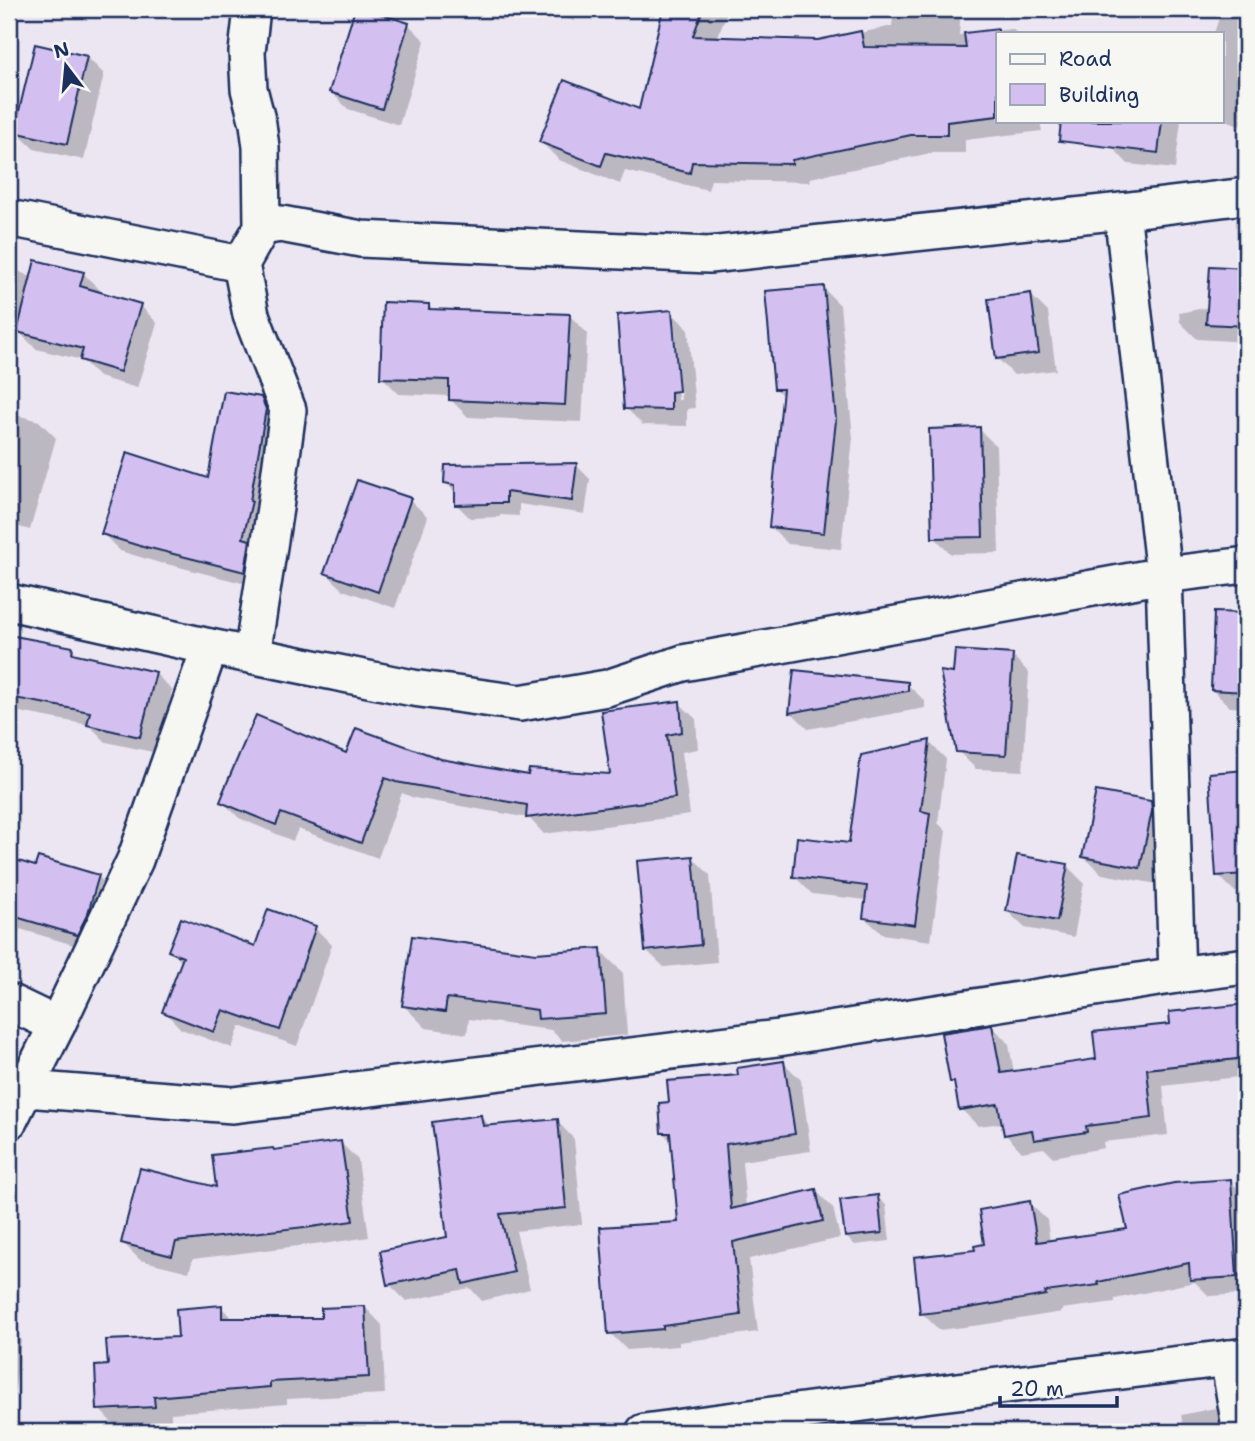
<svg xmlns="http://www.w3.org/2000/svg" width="1255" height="1441" font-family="'Shantell Sans',sans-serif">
<rect width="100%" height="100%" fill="#ece6f2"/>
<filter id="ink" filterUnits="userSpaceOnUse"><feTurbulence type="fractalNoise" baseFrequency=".0143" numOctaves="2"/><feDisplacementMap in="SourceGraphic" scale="14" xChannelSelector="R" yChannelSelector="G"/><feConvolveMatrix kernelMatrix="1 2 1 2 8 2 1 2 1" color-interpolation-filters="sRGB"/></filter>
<g filter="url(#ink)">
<g fill="#0003" fill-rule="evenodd">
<polygon points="96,9 125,9 124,14"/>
<polygon points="357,9 408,24 425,41 399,125 348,109 331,92"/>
<polygon points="470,9 508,9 503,21"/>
<polygon points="538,9 579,9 574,21"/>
<polygon points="663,9 728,9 717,39 819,42 892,26 894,9 961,9 959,35 1012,29 1017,33 998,33 998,121 1040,121 1042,131 965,140 965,153 931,153 810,178 810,182 711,180 708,190 625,171 620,184 559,160 541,142 640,112 664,10"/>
<polygon points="1222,9 1246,9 1246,127 1222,119 1222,33 1214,33"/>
<polygon points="87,57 104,74 84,160 34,149 16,132"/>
<polygon points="1114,121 1181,121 1175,169 1128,164 1111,146"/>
<polygon points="9,267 33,278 83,273 100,290 100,294 140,305 157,323 137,388 99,377 82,360 36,349 19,332 20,328 9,322"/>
<polygon points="1212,268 1246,270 1246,342 1197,339 1180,322 1179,313 1209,307"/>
<polygon points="823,288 840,305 853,438 841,549 788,544 771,527 784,397 776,389"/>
<polygon points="1031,295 1048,312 1056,370 1014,375 997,358"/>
<polygon points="429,305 434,311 569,315 587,333 582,422 468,417 450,399 450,396 399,394 382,377"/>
<path d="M671,312l17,17 7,79 -8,1v17l-44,-1 -17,-17zM672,328h3l6,72h-3z"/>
<polygon points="261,399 278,416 262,588 163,563 163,564 120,551 103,534 210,481"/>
<polygon points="9,413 39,421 56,438 30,530 9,524"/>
<polygon points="979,429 996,446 999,553 951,554 934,537"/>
<polygon points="576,465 590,479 585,514 519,504 519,516 500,515 500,517 470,518 457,505 457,494 445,482"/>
<polygon points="358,482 410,500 428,517 395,608 343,590 326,573"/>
<polygon points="1215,613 1246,615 1246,708 1230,707 1212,690"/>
<polygon points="9,637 72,649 80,656 155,673 172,690 157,753 106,742 89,725 9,710"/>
<polygon points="1012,655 1029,673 1023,771 976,769 958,751 955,675"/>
<polygon points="907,684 925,701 925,708 808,729 791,712"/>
<polygon points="679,703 696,719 698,749 682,752 690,815 544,834 529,818 414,798 402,793 378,858 298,829 293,841 239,818 222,801 347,755 441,761 530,777 612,775"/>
<polygon points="929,742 946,759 938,823 946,831 931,941 882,934 864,917 867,900 812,894 795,877 851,845"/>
<polygon points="1246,772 1246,891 1235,892 1218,875 1211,774"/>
<polygon points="1150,803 1168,820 1157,884 1102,874 1084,857"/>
<polygon points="693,858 710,875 717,962 664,967 646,950"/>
<polygon points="9,860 36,868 98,876 115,894 94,951 20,929 19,933 9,930"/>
<polygon points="1067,866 1084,883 1074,937 1025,928 1007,911"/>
<polygon points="315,928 332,945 297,1046 240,1026 232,1048 181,1029 164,1011 183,963 170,951 256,948"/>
<polygon points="600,950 623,973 627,1035 562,1041 551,1030 469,1019 467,1034 426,1028 404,1006 536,955"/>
<polygon points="1246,1006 1246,1076 1163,1086 1168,1135 1103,1142 1104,1148 1053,1157 1044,1148 1022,1152 1005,1134 1003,1123 978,1126 961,1109 957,1087 952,1081 992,1026 1009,1044 1014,1073 1098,1061 1172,1026 1171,1014"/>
<polygon points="784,1063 801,1080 811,1151 742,1161 746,1207 816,1191 833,1208 840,1238 749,1259 758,1332 679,1342 679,1346 627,1350 610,1333 679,1223 673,1143 663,1133 671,1104 740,1076"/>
<polygon points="481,1117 491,1127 557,1121 574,1139 582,1224 516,1231 530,1289 482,1301 470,1288 406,1301 389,1284 449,1238"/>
<polygon points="340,1142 358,1160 369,1237 323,1244 322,1243 193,1259 189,1272 140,1260 123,1243 218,1189 274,1151"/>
<polygon points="1230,1181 1246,1197 1246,1294 1209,1296 1195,1282 1115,1299 1115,1302 1062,1309 1062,1312 981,1325 939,1330 922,1313 977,1251 986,1246 1029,1203 1047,1220 1050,1242 1129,1231"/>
<polygon points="877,1197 886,1205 890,1241 855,1245 846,1237"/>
<polygon points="221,1307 234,1320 323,1320 365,1307 382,1325 385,1394 287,1399 287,1404 171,1413 171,1424 116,1427 99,1409 110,1367 180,1339"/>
<polygon points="9,1328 21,1340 10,1432 9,1432"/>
<polygon points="1215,1408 1233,1426 1234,1432 1184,1432 1181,1415"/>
</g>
<g fill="#d3c0f1" stroke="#1b2f5e" stroke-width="2">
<polygon points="355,9 364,9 409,23 382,109 329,92"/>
<polygon points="663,9 703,9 693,36 818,40 861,31 864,47 966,48 964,33 998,29 998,116 947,122 947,135 911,135 792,160 792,164 692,162 690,173 606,153 601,166 539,142 564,80 639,109"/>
<polygon points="35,44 87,56 67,144 14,132"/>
<polygon points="1061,121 1162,121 1158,153 1059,141"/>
<polygon points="35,260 84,272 80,286 141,304 120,372 80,360 83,349 17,332"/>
<polygon points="1210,266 1246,268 1246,326 1206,324"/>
<polygon points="824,286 836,420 824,533 769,527 783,389 774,389 765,291"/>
<polygon points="1031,293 1039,353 996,359 988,299"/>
<polygon points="383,302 429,304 429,309 570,314 565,405 449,400 449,380 380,378"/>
<polygon points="672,310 679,391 671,392 671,410 624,409 617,315"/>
<polygon points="224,391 261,397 266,409 250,501 252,501 243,538 250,540 245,572 146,547 146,548 101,534 127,452 208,478"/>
<polygon points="980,427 983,537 932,538 929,429"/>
<polygon points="577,463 572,501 506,492 506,503 487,503 487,504 455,505 455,485 444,483 445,465"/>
<polygon points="357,480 411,498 378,592 324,573"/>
<polygon points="1214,612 1246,613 1246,692 1211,690"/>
<polygon points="9,635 73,647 72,653 156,672 140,737 87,725 90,712 9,697"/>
<polygon points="955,650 1013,654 1006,755 956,752 940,671 953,673"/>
<polygon points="794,670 908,682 908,691 789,713"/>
<polygon points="680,701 682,732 667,735 675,798 526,818 527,805 396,782 385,778 361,843 281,813 276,825 220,802 224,792 223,792 256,715 346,753 356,728 441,759 528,775 529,769 610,774 601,711"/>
<polygon points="930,740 921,811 930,813 915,925 863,918 867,886 793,877 797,837 849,843 861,755"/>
<polygon points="1246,770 1246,874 1216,876 1209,773"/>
<polygon points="1096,791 1151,801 1152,811 1140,868 1082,857"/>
<polygon points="1017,855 1068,864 1057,921 1006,911"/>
<polygon points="693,856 701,945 645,951 637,861"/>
<polygon points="38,857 99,875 88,913 77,935 9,915 9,858 35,866"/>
<polygon points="268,909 316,926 280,1030 223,1010 214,1032 162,1012 183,957 168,951 181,918 255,946"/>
<polygon points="412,936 536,953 601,948 606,1014 538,1019 537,1010 447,998 445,1012 402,1006"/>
<polygon points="1246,1004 1246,1058 1147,1069 1152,1118 1086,1126 1087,1132 1034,1140 1032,1130 1004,1135 998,1104 959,1110 954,1082 950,1082 941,1033 992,1025 1001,1073 1096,1059 1093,1032 1170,1024 1169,1012"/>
<polygon points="784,1061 795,1134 726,1144 731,1209 816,1189 823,1221 733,1242 741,1315 663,1326 663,1329 608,1334 600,1227 678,1222 670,1133 661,1133 659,1103 669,1102 667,1081 738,1075 737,1068"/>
<polygon points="481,1115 483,1126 558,1119 566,1208 500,1214 514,1272 463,1284 460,1270 387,1285 380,1251 447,1237 432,1122"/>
<polygon points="341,1141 353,1221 304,1228 304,1227 176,1242 172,1256 121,1243 140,1168 216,1187 212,1155 273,1148 274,1150"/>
<polygon points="1231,1179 1237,1277 1190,1280 1189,1263 1098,1282 1099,1285 1045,1292 1046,1295 963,1309 920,1314 914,1257 975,1250 974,1246 984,1244 979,1210 1030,1201 1037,1242 1127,1229 1119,1195 1174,1183"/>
<polygon points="878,1195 882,1233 845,1237 840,1200"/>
<polygon points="222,1305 222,1318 321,1318 321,1308 365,1306 369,1377 270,1382 270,1387 154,1397 155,1407 97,1410 95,1366 108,1365 106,1340 178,1337 176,1309"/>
</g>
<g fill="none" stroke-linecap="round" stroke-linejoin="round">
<defs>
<g id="street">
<polyline points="1122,211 1164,575 1177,975"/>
<polyline points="9,218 241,264"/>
<polyline points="262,227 281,224 361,239 709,255 1122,211 1246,196"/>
<polyline points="9,602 210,647 413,688 520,703 607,688 683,663 1164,575 1246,565"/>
<polyline points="252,655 275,508 288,410 251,315 241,264 262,227 261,147 258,124 249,89 247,52 252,9"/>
<polyline points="9,1002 57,1025"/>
<polyline points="26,1089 233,1105 778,1038 1177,975 1246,966"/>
<polyline points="9,1121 57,1025 135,860 210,647"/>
<polyline points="1228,1358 1241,1432"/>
<polyline points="644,1432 932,1394 1246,1356"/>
</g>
</defs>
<use href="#street" stroke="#1b2f5e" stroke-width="40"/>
<use href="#street" stroke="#f6f6f2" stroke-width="35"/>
</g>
</g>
<rect width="1255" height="1441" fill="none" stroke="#f6f6f2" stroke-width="35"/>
<rect x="18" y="18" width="1220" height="1406" fill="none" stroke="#1b2f5e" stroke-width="2.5" filter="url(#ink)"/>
<rect x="996" y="32" width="228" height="91" fill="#f6f6f2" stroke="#9ea6b7" stroke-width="2"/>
<rect x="1010" y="54" width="35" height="10" fill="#f6f6f2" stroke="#9ea6b7" stroke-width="2"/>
<text x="1059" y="66" font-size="21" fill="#1b2f5e">Road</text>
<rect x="1010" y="84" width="35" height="21" fill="#d3c0f1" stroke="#9ea6b7" stroke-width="2"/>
<text x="1059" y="102" font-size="21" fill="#1b2f5e">Building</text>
<g transform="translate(66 66) rotate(344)" stroke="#f6f6f2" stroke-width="5" paint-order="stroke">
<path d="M0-5L12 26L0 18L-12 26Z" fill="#1b2f5e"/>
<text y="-10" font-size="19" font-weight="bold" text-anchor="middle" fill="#1b2f5e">N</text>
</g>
<path d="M1000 1396v10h117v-10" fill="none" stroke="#1b2f5e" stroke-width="3.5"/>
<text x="1010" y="1396" font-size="21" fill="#1b2f5e" stroke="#f6f6f2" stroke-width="5" paint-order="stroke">20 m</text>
</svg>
